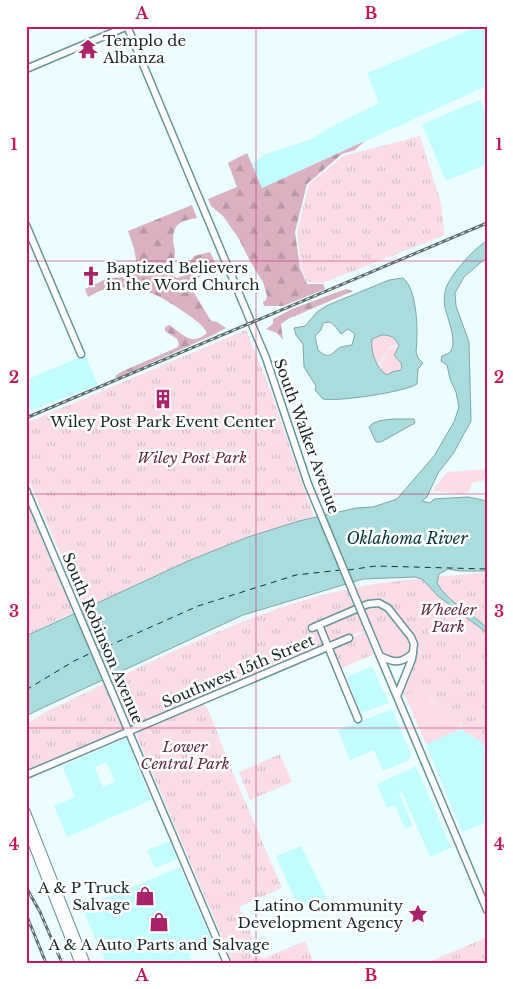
<svg xmlns="http://www.w3.org/2000/svg" width="513" height="989" font-family="'Libre Baskerville',serif">
<defs>
<pattern id="forest-firs" width="22" height="20" patternUnits="userSpaceOnUse" patternTransform="scale(1.25)"><rect width="22" height="20" fill="#d9b1c1"/><path d="M5 1l3.5 6h-7zM16 11l3.5 6h-7z" fill="#b998a6"/></pattern>
<pattern id="park-tufts" width="24" height="20" patternUnits="userSpaceOnUse" patternTransform="scale(1.25)"><rect width="24" height="20" fill="#fbdde8"/><path d="M3 7l-1-3M5 7V3M7 7l1-3M15 17l-1-3M17 17v-4M19 17l1-3" fill="none" stroke="#d6bec7"/></pattern>
</defs>
<rect width="100%" height="100%" fill="#ebfdfe"/>
<g fill="#c3fcfe" fill-rule="evenodd">
<polygon points="479,26 487,26 487,86 262,188 252,164 265,154 309,140 333,126 379,103 367,73"/>
<polygon points="480,100 487,116 487,164 446,181 422,124"/>
<polygon points="85,355 98,385 26,412 26,380"/>
<polygon points="372,666 384,693 385,693 389,703 361,713 347,677"/>
<polygon points="392,709 411,754 409,760 383,771 374,750 350,760 338,730"/>
<polygon points="461,729 469,735 479,740 487,748 487,822 462,832 426,744"/>
<path d="M124,739l3,1 24,60 -84,37 -13,-31 21,-9 -13,-31zM106,762l9,19 -12,6 -8,-20z"/>
<polygon points="416,766 451,848 430,857 402,792 399,793 413,826 405,829 395,805 387,808 377,784"/>
<polygon points="170,841 177,859 155,868 147,850"/>
<polygon points="301,846 327,899 299,909 276,856"/>
<polygon points="180,867 213,944 189,954 192,963 106,963 82,908"/>
</g>
<g fill="#fbdde8">
<path d="M381,335l10,1 8,8 -9,3 -12,17c-6,-8 -9,-16 -6,-26z"/>
<polygon points="399,345 396,359 401,363 402,368 401,370 387,375 382,372 379,365 389,349"/>
<polygon points="487,469 487,480 486,477 482,481 472,483 469,492 462,494 435,491 434,488 447,472"/>
<path d="M393,618c8,10 20,20 17,34l-12,8 -13,-5 -12,-28z"/>
<polygon points="423,688 435,705 443,702 446,709 460,721 461,729 426,744 405,695"/>
</g>
<g fill="url(#forest-firs)">
<polygon points="365,141 355,150 342,154 307,184 295,232 300,268 307,284 323,284 325,289 283,306 264,306 263,302 266,300 267,296 263,282 250,261 239,239 223,216 211,206 208,199 237,187 228,163 247,153 262,188"/>
<path d="M192,205l5,13c-15,3 -23,4 -24,21 0,5 2,9 2,13 -1,8 -2,15 -2,24l4,2 6,-2 6,-6v-7l5,-7 16,-4 5,10 -25,24 21,35 6,1 9,6 -15,8 -94,42 -2,-2 6,-4 57,-25 1,-3 -2,-5 -12,-8v-4l4,-2c15,9 21,22 38,8 -5,-10 -16,-16 -26,-23 -23,-16 -41,-25 -72,-22 -7,1 -15,6 -21,9l-3,-8 23,-11 22,-1 7,-11 -3,-18 -6,-17z"/>
<polygon points="346,289 353,291 288,319 281,324 283,340 277,333 266,329 273,324 273,319 292,309"/>
</g>
<g fill="url(#park-tufts)">
<polygon points="420,136 441,203 445,235 323,283 307,282 301,267 297,232 309,184 343,156"/>
<polygon points="246,330 270,389 314,517 248,537 188,561 84,609 26,474 26,423"/>
<polygon points="26,501 70,604 72,613 26,636"/>
<path d="M487,572v176l-8,-8 -16,-9 -3,-10 -14,-12 -3,-7 -7,3 -13,-17 -20,8c0,-18 19,-41 12,-58 -3,-8 -11,-15 -16,-22l-373,156v-48l21,-13c100,-46 202,-103 311,-124 42,-8 86,-10 129,-15z"/>
<polygon points="365,632 374,654 340,669 333,651 335,647 334,645"/>
<polygon points="202,703 208,709 230,766 282,888 239,907 262,959 305,941 314,963 233,963 137,737 137,731"/>
<polygon points="280,754 292,782 250,800 239,772"/>
<polygon points="487,937 487,963 426,963 483,939"/>
</g>
<g fill="#abdcdd" stroke="#7ea6a6" fill-rule="evenodd">
<path d="M487,241v16l-23,20 -9,16 1,13 13,36 2,79 -18,33 -15,19 -11,24 -5,4 8,2 4,-4 34,-2 19,4v70h-27l-12,-2 -9,5 -2,9c10,19 35,30 50,45v5l-49,-37 -16,-17 -7,-2 -52,2 -120,36 -203,94 -14,7v-80l162,-75 60,-24 51,-16 57,-13 17,-1 24,-8 37,-43 20,-34 5,-15 -3,-15 -6,-13 -3,-14 -6,-4 1,-5c2,-1 7,-3 7,-3 10,-9 -2,-35 -4,-46 -1,-4 -1,-10 0,-15 1,-13 30,-45 42,-51z"/>
<path d="M403,278c15,12 15,55 13,74l2,6 5,5 -5,6 -1,15c-12,8 -80,18 -94,15l-8,-9 1,-4 -12,-19 -1,-23 -7,-9 -2,-7 11,-2 12,-14 9,-6 63,-26zM330,322l5,4 6,8 7,-5 7,5 -3,11c-4,1 -10,1 -13,3 -8,6 -10,12 -21,2l-3,-14 6,-6 2,-7zM382,335c9,0 14,3 17,11l-5,9 7,8 1,5 -1,2 -9,2 -5,3c-11,-6 -17,-25 -15,-36z"/>
<path d="M393,419h21l1,4 -34,19h-5l-7,-15c5,-7 16,-7 24,-8z"/>
</g>
<g fill="none" stroke-linecap="round" stroke-linejoin="round">
<g stroke="#063638" stroke-width="1" stroke-dasharray="6 5" stroke-linecap="butt">
<polyline points="348,570 376,566 487,569"/>
<polyline points="97,651 198,606 296,575 341,570"/>
<polyline points="26,690 74,661 91,653"/>
</g>
<defs>
<g id="secondary">
<polyline points="127,26 266,358 308,484"/>
<polyline points="26,69 128,26"/>
<polyline points="26,225 81,354"/>
<polyline points="26,490 227,963"/>
<polyline points="366,623 487,910"/>
<polyline points="319,625 358,719"/>
<polyline points="312,628 368,604 379,603 388,608 411,637 414,644 412,659 397,696"/>
<path d="M380,656c14,7 21,8 33,-3"/>
<polyline points="26,775 349,638"/>
</g>
<g id="primary">
<polyline points="26,811 86,963"/>
<polyline points="26,828 79,963"/>
</g>
</defs>
<use href="#secondary" stroke="#689495" stroke-width="9"/>
<use href="#primary" stroke="#689495" stroke-width="9"/>
<use href="#secondary" stroke="#fff" stroke-width="6"/>
<use href="#primary" stroke="#fff" stroke-width="7"/>
<defs>
<g id="rail">
<polyline points="26,418 487,223"/>
<polyline points="26,887 40,912 62,963"/>
<polyline points="26,914 46,963"/>
</g>
</defs>
<use href="#rail" stroke="#5b6d6e" stroke-width="3"/>
<use href="#rail" stroke="#fff" stroke-width="1" stroke-dasharray="4" stroke-linecap="butt"/>
<defs>
<polyline id="secondary-bridge" points="308,484 366,623"/>
</defs>
<use href="#secondary-bridge" stroke="#689495" stroke-width="9" stroke-linecap="butt"/>
<use href="#secondary-bridge" stroke="#fff" stroke-width="6"/>
</g>
<path fill="none" stroke="#c2185b" stroke-width="1" stroke-opacity="0.55" d="M256,26v937M26,261h461M26,494h461M26,728h461"/>
<defs>
<symbol id="temple-bare" viewBox="-9 -9 18 18"><path d="M0-6L5-2H3V0L6.5 2.5H4V6H1.5V3h-3V6H-4V2.5H-6.5L-3 0V-2H-5Z" fill="#a9236b" stroke="#fff" stroke-width="2.5" paint-order="stroke"/></symbol>
<symbol id="church-bare" viewBox="-9 -9 18 18"><path d="M-1.2-6h2.4v3.5h3.3v2.4h-3.3V6h-2.4V-.1h-3.3v-2.4h3.3Z" fill="#a9236b" stroke="#fff" stroke-width="2.5" paint-order="stroke"/></symbol>
<symbol id="building-bare" viewBox="-9 -9 18 18"><path d="M-4-6H4V6H1V3H-1V6H-4ZM-2.5-4.3h1.7v1.8h-1.7ZM.8-4.3h1.7v1.8H.8ZM-2.5-1h1.7V.8h-1.7ZM.8-1h1.7V.8H.8Z" fill="#a9236b" stroke="#fff" stroke-width="2.5" paint-order="stroke"/></symbol>
<symbol id="shop-bare" viewBox="-9 -9 18 18"><path d="M-5-2.5h2.3a2.7 3.5 0 0 1 5.4 0H5L5.5 6h-11ZM-1.5-2.5h3a1.5 2.3 0 0 0-3 0Z" fill="#a9236b" stroke="#fff" stroke-width="2.5" paint-order="stroke"/></symbol>
<symbol id="sight-bare" viewBox="-9 -9 18 18"><path d="M0-6L1.8-2.2L6-1.7L2.9 1.2L3.7 5.4L0 3.3L-3.7 5.4L-2.9 1.2L-6-1.7L-1.8-2.2Z" fill="#a9236b" stroke="#fff" stroke-width="2.5" paint-order="stroke"/></symbol>
</defs>
<g fill-rule="evenodd">
<use href="#temple-bare" x="74" y="35" width="28" height="28"/>
<use href="#church-bare" x="77" y="262" width="28" height="28"/>
<use href="#building-bare" x="149" y="385" width="28" height="28"/>
<use href="#shop-bare" x="131" y="882" width="28" height="28"/>
<use href="#sight-bare" x="404" y="900" width="28" height="28"/>
<use href="#shop-bare" x="145" y="908" width="28" height="28"/>
</g>
<g text-anchor="middle" dominant-baseline="central" stroke-width="5" stroke-linejoin="round" paint-order="stroke">
<g font-size="15" fill="#152727" stroke="#fff" text-anchor="start">
<text x="103" y="40">Templo de<tspan x="103" dy="17">Albanza</tspan></text>
<text x="106" y="267">Baptized Believers<tspan x="106" dy="17">in the Word Church</tspan></text>
<text x="163" y="421" text-anchor="middle">Wiley Post Park Event Center</text>
<text x="130" y="887" text-anchor="end">A &amp; P Truck<tspan x="130" dy="17">Salvage</tspan></text>
<text x="403" y="905" text-anchor="end">Latino Community<tspan x="403" dy="17">Development Agency</tspan></text>
<text x="159" y="944" text-anchor="middle">A &amp; A Auto Parts and Salvage</text>
</g>
<g font-size="15" fill="#152727" stroke="#fff">
<text transform="translate(307 436) rotate(70)">South Walker Avenue</text>
<text transform="translate(103 638) rotate(67)">South Robinson Avenue</text>
<text transform="translate(238 671) rotate(-23)">Southwest 15th Street</text>
</g>
<g font-size="15" font-style="italic" fill="#5f2b43" stroke="#fff">
<text x="192" y="457">Wiley Post Park</text>
<text x="448" y="609">Wheeler<tspan x="448" dy="17">Park</tspan></text>
<text x="185" y="746">Lower<tspan x="185" dy="17">Central Park</tspan></text>
</g>
<g font-size="16" font-style="italic" fill="#063638" stroke="#fff">
<text x="407" y="538">Oklahoma River</text>
</g>
</g>
<rect width="513" height="989" fill="none" stroke="#ffffff" stroke-width="55"/>
<rect x="28" y="28" width="458" height="934" fill="none" stroke="#c2185b" stroke-width="2"/>
<g font-size="16" text-anchor="middle" font-weight="bold" fill="#c2185b">
<text x="142" y="19">A</text>
<text x="371" y="19">B</text>
<text x="14" y="150">1</text>
<text x="499" y="150">1</text>
<text x="14" y="383">2</text>
<text x="499" y="383">2</text>
<text x="14" y="617">3</text>
<text x="499" y="617">3</text>
<text x="14" y="850">4</text>
<text x="499" y="850">4</text>
<text x="142" y="981">A</text>
<text x="371" y="981">B</text>
</g>
</svg>
